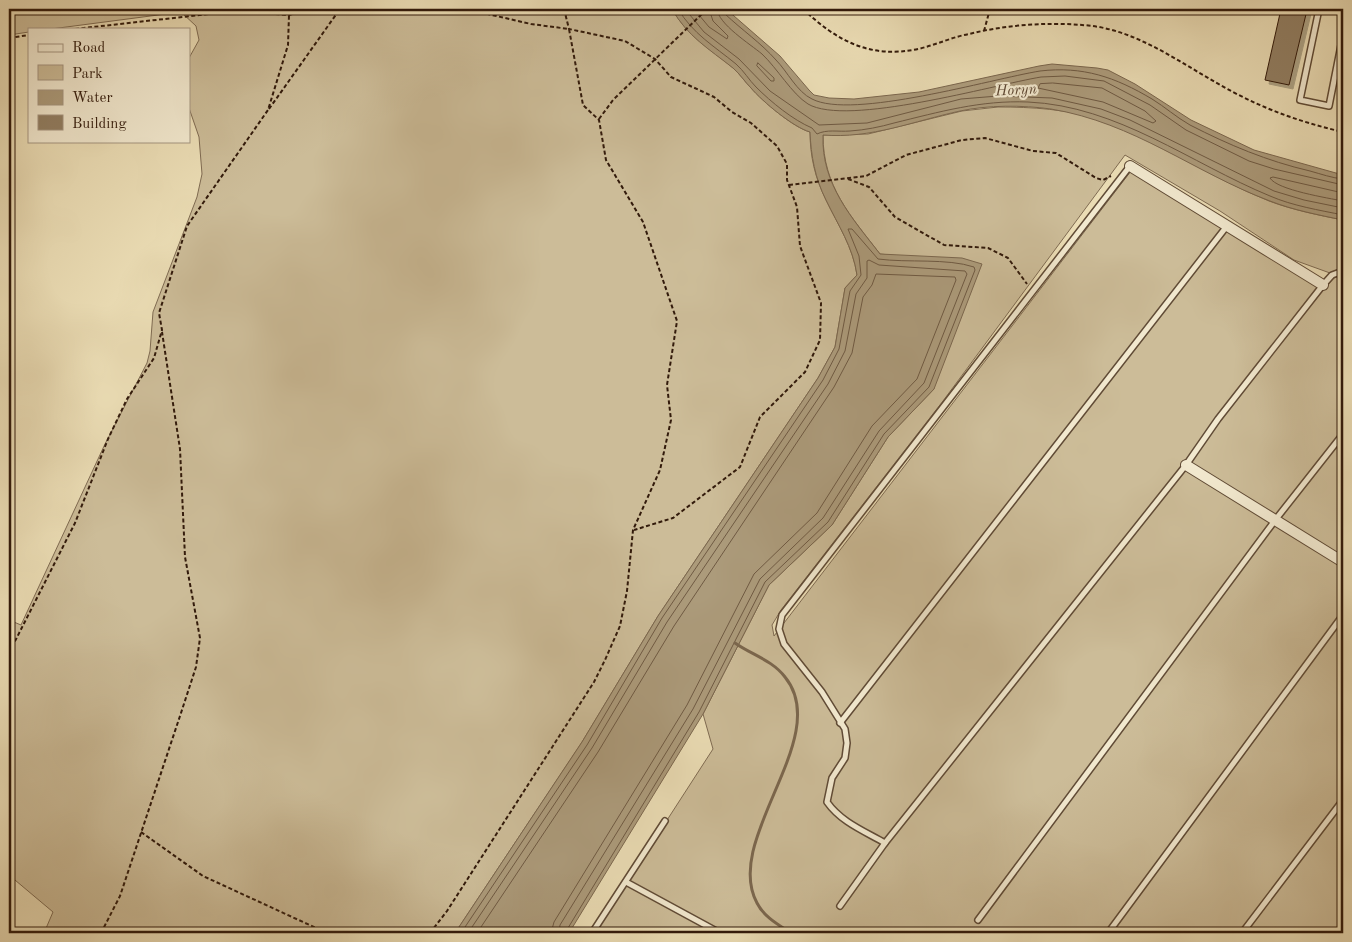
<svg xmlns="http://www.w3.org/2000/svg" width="1352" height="942" font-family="'Old Standard TT',serif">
<defs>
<filter id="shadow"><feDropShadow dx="4" dy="4" stdDeviation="0" flood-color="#0004"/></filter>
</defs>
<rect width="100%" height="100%" fill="#ebddb5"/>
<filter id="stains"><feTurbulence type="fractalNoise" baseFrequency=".004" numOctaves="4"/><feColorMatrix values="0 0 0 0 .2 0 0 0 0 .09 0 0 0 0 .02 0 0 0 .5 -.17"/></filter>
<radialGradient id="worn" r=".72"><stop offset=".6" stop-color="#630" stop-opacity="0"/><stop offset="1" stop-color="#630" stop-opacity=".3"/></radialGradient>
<g fill="#ccbc98" stroke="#7f6b52">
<path d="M9,9h663c17,29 36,38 61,59 7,6 12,14 18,20 11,13 43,40 59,44 0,24 5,46 16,68 12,25 27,47 31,75l-12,13 -10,59 -17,31 -160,238 -76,126 -127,191h-411l9,-21 -44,-37v-255l12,5 84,-181 42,-81 3,-12 3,-39 44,-115 5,-23 -3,-37 -10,-29v-50l10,-18 -3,-14 -15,-14 -130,17h-22v3l-20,3z"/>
<path d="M998,107c34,0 70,2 102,13 59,21 111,58 169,81 24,9 49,14 74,19v47l-13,6 -36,-13 -74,-49 -95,-56 -182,246 -162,209 -9,15 2,11 357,-465 192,119 11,-12 9,-4v659h-749l119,-184 -10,-35 66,-129 63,-60 56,-88 46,-48 -15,-131 -39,-4c-29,-38 -57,-67 -57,-119l45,-1 94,-23z"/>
</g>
<path fill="#ac9b7b" stroke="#7b674e" d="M672,9h54l54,47 29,34 5,5 15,3 25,1 65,-7 120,-26 13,-2 45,4 11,2 27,14 56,36 63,30 89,25v45c-24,-5 -50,-10 -73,-19 -77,-29 -135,-78 -219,-92 -29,-4 -63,-4 -91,2 -46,10 -89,28 -137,24 -2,49 29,83 57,119l82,4 20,6 -48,125 -46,48 -56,88 -63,60 -66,129 -134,219h-114l127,-191 76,-126 160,-238 17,-31 10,-59 12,-13c-4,-28 -19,-50 -31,-75 -11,-22 -15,-44 -16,-68 -17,-5 -47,-30 -59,-44 -6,-6 -11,-14 -18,-20 -24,-19 -46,-32 -61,-59z"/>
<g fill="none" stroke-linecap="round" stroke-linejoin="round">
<g stroke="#6f5a43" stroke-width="1">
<path d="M678,9c15,25 36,37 58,55 8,7 13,16 20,23 15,15 37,33 56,41l5,6c10,-5 21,-2 33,-3 15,-1 30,-4 44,-8 45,-11 87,-23 134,-21 90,4 162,61 242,94 23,10 49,14 73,19"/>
<polyline points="685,9 704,32 739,59 770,91 819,125 867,123 961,99 998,96 1052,98 1101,109 1130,120 1274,191 1304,200 1343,208"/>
<polyline points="694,9 709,27 727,39 728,36 713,21 709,9"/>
<path d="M717,9c1,15 33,35 45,45 15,14 30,40 46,50 39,23 185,-19 233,-27l24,-1 39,5 46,24 36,25 63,31 25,8 69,16"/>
<path d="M723,9l2,5c17,16 36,29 51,46 11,11 21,32 36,39 40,21 179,-20 228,-28 43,-5 75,6 112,28 13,8 24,18 38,26 39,20 77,36 120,46 11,3 22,7 33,8"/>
<polygon points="758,63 774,78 774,81 771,81 757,66"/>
<polygon points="1053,83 1102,88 1145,111 1156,121 1153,123 1103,102 1038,88 1040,84"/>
<path d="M1343,193l-70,-16 -3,1c7,12 58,20 73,23"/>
<path d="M461,933l126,-188 75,-127 161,-238 16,-31 11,-58 11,-16 -2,-19 -11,-27h4l26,30c30,4 69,-1 96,8l1,3 -46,117 -45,47 -56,88 -63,60 -66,130 -134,221"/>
<polyline points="468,933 592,748 667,622 828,384 845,351 856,294 867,278 867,261 869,260 879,265 965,271 967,274 924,383 879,431 823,518 760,579 693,709 560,925 559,933"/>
<polyline points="477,933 598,752 674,626 834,387 852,353 863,297 872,285 876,274 955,277 956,280 917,379 872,426 817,513 754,574 687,705 554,922 551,933"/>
</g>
<path stroke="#7b674e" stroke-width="3" d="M735,643c17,12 37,17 50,34 49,60 -63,162 -28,226 7,14 22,22 34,30"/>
</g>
<polygon fill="#927f63" stroke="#321a0b" filter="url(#shadow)" points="1281,9 1307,10 1289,85 1265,80"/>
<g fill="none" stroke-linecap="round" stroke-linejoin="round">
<defs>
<g id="service">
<polyline points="1319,9 1300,100 1329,106 1343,35"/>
<polyline points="840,723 1227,226"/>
<path d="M885,843c-21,-12 -44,-21 -58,-41l5,-24 13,-20 2,-15 -2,-14 -23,-37 -38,-48 -5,-15 3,-14 348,-449"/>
<polyline points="626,882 720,933"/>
<polyline points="840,906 885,843 1186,465 1218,419 1323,285 1332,275 1343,271"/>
<polyline points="978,920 1276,519 1343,434"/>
<polyline points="592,933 665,821"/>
<polyline points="1108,933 1343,615"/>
<polyline points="1242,933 1343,800"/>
</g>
<g id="minor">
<polyline points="1130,166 1323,285"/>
<polyline points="1186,465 1343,562"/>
</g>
</defs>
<use href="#service" stroke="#604b36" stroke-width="8"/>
<use href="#minor" stroke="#604b36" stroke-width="12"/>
<g stroke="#321a0b" stroke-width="2" stroke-dasharray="4 2.5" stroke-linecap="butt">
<polyline points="564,9 569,29 625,41 655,59 671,77 714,97 732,112 751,123 777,146 787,164 787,180 797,207 800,246 821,303 820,340 805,372 760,417 740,467 673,518 634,530"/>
<path d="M803,9c34,32 67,50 115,40 18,-4 34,-12 51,-15 36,-9 77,-12 113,-9 56,3 103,42 151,67 36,19 71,31 110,40"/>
<polyline points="75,29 236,11 289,15 308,9"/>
<polyline points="984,31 990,9"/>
<polyline points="9,38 29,35"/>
<polyline points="269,109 340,9"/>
<polyline points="599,119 613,100 707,9"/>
<polyline points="848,179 869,187 895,217 944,245 988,248 1008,258 1027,284"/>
<polyline points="789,185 866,176 906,155 962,140 985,138 1033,151 1056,153 1096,178 1103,180 1111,176"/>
<polyline points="9,653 75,523 108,439 127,399 154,358 162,330 159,313 187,226 268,110 288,45 289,15"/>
<polyline points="141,832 203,876 327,933"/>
<polyline points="101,933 120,896 180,716 196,667 200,638 185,557 180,449 162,332"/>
<polyline points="430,933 447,911 594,682 605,660 620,626 627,591 633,530 660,470 671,420 667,385 677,321 643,222 606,160 599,120 583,105 569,29 531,24 466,9"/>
</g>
<use href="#service" stroke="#f2e9cf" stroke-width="5"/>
<use href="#minor" stroke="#f2e9cf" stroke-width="10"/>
</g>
<g text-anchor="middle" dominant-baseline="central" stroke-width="4.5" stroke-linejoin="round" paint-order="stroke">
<g font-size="15" font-style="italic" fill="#5d4732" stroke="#f2e9cf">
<text transform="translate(1016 91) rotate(-3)">Horyn</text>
</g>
</g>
<rect width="1352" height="942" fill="none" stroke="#ebddb5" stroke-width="30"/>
<rect x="10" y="10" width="1332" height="922" fill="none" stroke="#321a0b" stroke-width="2.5"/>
<rect x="15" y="15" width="1322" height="912" fill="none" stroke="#321a0b"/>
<rect x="28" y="28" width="162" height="115" fill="#f2e9cf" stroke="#a59681"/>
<rect x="38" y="44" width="25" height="8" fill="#f2e9cf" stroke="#a59681"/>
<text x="72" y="52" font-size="15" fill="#321a0b">Road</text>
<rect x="38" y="65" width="25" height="15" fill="#ccbc98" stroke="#a59681"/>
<text x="72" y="78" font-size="15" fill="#321a0b">Park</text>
<rect x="38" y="90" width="25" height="15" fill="#ac9b7b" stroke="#a59681"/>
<text x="72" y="102" font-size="15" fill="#321a0b">Water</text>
<rect x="38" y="115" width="25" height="15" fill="#927f63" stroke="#a59681"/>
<text x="72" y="128" font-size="15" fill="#321a0b">Building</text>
<rect width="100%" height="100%" filter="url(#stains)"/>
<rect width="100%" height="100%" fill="url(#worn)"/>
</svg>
